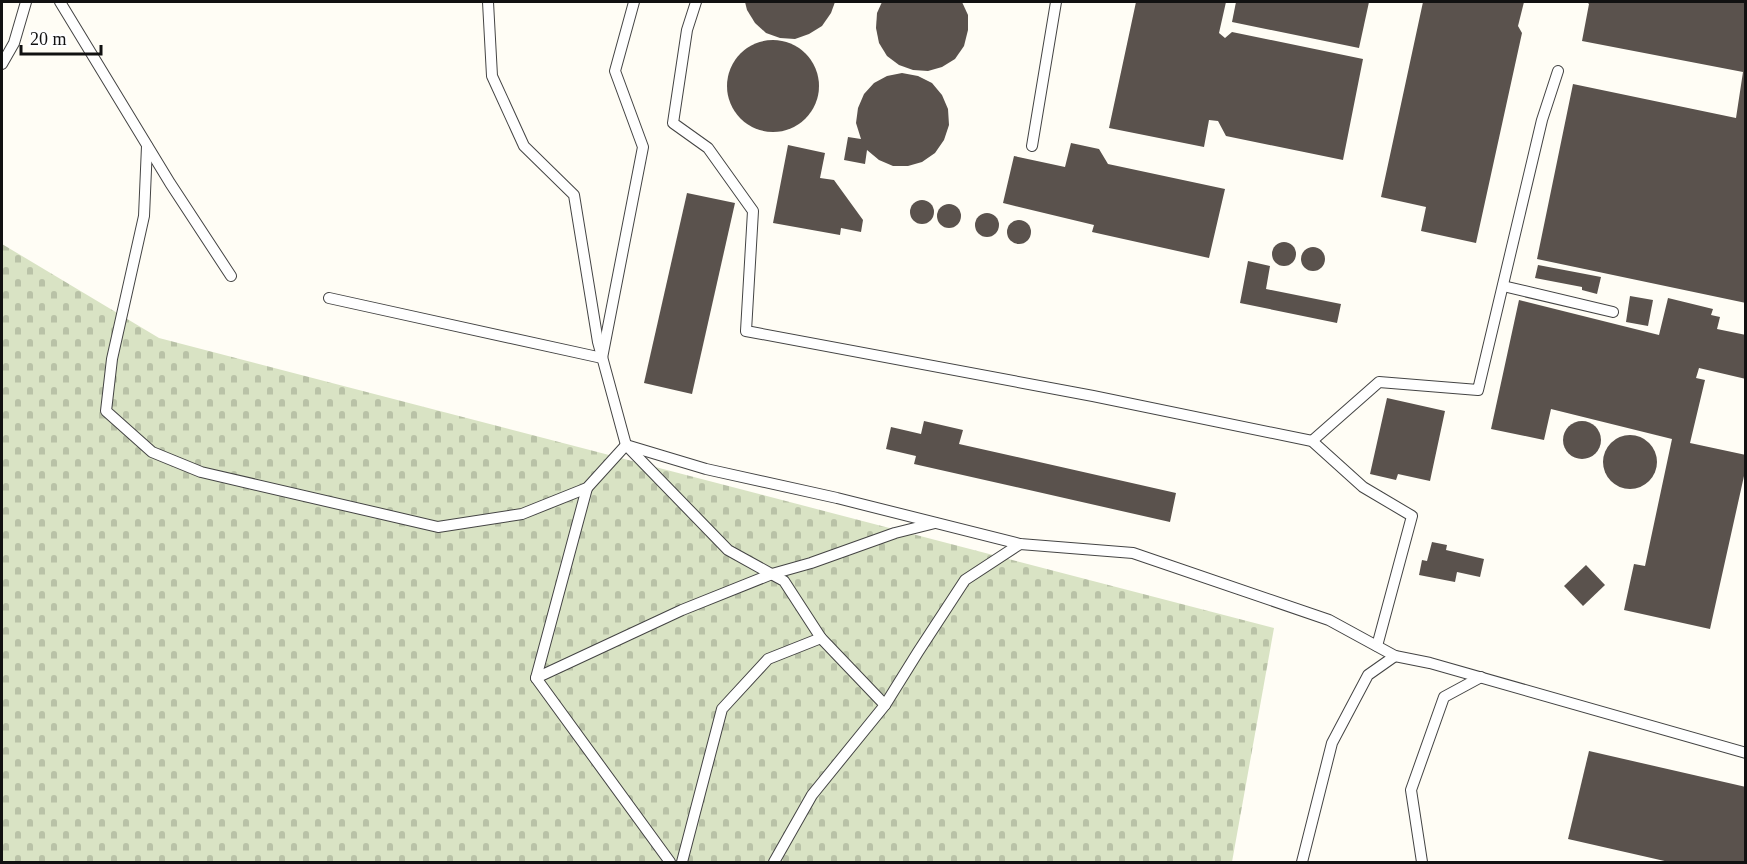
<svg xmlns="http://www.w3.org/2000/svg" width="1747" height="864" font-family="Georgia,serif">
<defs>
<pattern id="cemetery-stones" width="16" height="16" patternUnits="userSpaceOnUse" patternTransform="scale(1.5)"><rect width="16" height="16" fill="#d9e3c4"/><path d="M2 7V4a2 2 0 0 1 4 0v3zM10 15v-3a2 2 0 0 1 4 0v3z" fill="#b9c2a7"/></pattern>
</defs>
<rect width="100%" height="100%" fill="#fffdf5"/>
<polygon fill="url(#cemetery-stones)" points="2,244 159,338 1274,628 1232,862 2,862"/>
<g fill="#5a524d">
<polygon points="745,2 835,2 831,13 822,26 809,34 795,39 780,38 766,33 755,23 747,10"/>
<polygon points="882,2 962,2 968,15 968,30 964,46 955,59 942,67 928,71 913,70 899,65 887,56 879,43 876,28 877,13"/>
<polygon points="1136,2 1226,2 1219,33 1225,38 1232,32 1363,59 1343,160 1226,136 1218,121 1209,120 1204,147 1109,128"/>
<polygon points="1236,2 1369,2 1359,48 1232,22"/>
<polygon points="1423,2 1524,2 1518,26 1522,33 1476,243 1421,231 1426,207 1381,197"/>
<polygon points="1587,2 1746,2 1746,303 1537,259 1573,84 1736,118 1743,72 1582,41 1589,4"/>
<circle cx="773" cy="86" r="46"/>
<polygon points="902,73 918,76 932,83 942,95 948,109 949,125 944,140 935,153 922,162 908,166 893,166 879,160 867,150 865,164 844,160 848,137 861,139 856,123 858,108 864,94 874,83 887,76"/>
<polygon points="1071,143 1099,149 1108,164 1225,189 1209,258 1092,232 1094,225 1003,203 1014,156 1065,167"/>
<polygon points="788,145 825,153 820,178 834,180 863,220 861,232 841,228 840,235 773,223"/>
<polygon points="687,193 735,203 692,394 644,383"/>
<circle cx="922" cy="212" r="12"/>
<circle cx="949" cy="216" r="12"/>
<circle cx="987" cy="225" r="12"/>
<circle cx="1019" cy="232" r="12"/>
<circle cx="1284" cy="254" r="12"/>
<circle cx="1313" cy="259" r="12"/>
<polygon points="1248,261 1270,266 1266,289 1341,304 1337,323 1240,303"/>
<polygon points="1538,265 1601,277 1597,294 1582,290 1582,287 1535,278"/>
<polygon points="1630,296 1653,300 1648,326 1626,322"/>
<polygon points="1668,298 1713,309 1711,315 1720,317 1717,329 1746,335 1746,379 1699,368 1696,378 1705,380 1690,443 1746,455 1746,467 1710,629 1624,610 1634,564 1645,566 1672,439 1551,409 1544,440 1491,429 1519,300 1659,335"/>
<polygon points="1387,398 1445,411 1430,481 1398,474 1396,480 1370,474"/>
<polygon points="924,421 963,430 959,444 1176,493 1170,522 914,464 916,456 886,449 891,427 921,434"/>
<circle cx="1582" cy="440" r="19"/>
<circle cx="1630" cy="462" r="27"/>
<polygon points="1432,542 1447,545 1446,550 1484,559 1480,577 1457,572 1455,582 1419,575 1422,560 1427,561"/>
<polygon points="1586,565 1605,585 1583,606 1564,586"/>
<polygon points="1589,751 1746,787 1746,862 1669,862 1568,839"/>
</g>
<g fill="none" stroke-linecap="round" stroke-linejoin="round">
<defs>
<g id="service">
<polyline points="60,2 170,183 231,276"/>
<polyline points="488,2 492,76 524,146 574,195 598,342 626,445 728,550 784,581 821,638"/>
<polyline points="696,2 687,30 673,123 708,148 753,211 746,331 1093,396 1312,441 1363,487 1412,516 1377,646"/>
<polyline points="2,64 14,43 26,2"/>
<polyline points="147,146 144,216 112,359 106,411 152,452 201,472 438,527 522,514 587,488 626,445 706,469 837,498 1020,544 1133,553 1329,620 1395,656 1430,663 1746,753"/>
<polyline points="1032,146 1056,2"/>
<polyline points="1503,286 1613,312"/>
<polyline points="329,298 602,358 643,147 615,71 634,2"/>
<polyline points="1312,441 1379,382 1478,390 1542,120 1558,71"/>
<polyline points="587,488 536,678 670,862"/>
<polyline points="536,678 682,610 772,574 811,563 895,533 935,523"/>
<polyline points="682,862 722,709 768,659 821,638 885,705 918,652 965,580 1020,544"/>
<polyline points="774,862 812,795 885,705"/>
<polyline points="1302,862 1332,743 1368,675 1395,656"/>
<polyline points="1422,862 1411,790 1444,697 1481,677"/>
</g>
</defs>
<use href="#service" stroke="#444" stroke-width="12"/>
<use href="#service" stroke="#fff" stroke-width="10"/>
</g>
<rect width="1747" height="864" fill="none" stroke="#111111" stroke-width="6"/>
<path d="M21 45v9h80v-9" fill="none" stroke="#111111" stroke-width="3"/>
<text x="30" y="45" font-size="18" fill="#111111" stroke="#ffffff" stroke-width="4.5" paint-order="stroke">20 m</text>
</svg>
